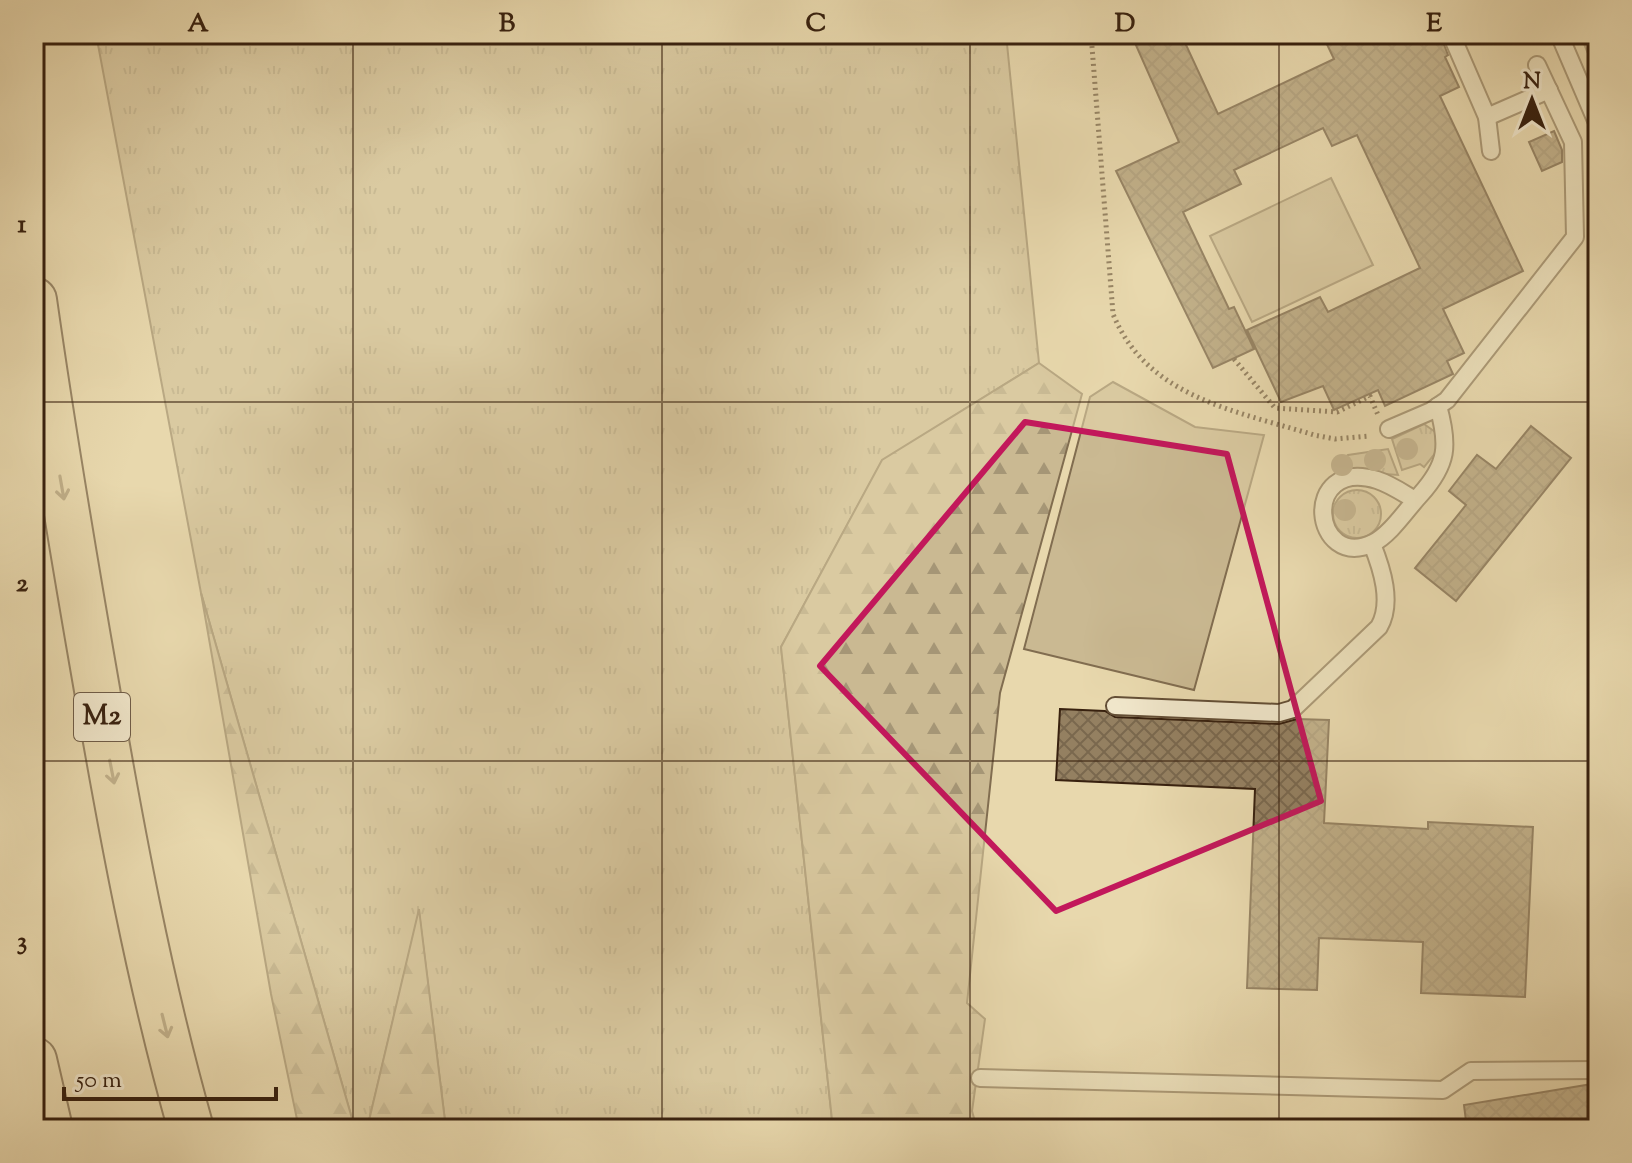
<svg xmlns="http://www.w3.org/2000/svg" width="1632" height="1163" font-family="'Sorts Mill Goudy',serif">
<defs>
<pattern id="grass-tufts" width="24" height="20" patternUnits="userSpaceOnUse" patternTransform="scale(2)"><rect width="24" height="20" fill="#cab992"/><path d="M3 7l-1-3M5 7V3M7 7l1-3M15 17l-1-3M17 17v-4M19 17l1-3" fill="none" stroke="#a59676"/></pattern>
<pattern id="forest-firs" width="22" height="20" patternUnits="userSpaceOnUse" patternTransform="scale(2)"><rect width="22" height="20" fill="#cab992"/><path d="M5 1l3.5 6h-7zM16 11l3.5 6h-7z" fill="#a59676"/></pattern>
<pattern id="building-cross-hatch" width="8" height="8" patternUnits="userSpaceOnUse" patternTransform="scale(2)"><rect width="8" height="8" fill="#948061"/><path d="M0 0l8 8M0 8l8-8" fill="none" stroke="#7a684e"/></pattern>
</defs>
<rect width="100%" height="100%" fill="#e8d8ad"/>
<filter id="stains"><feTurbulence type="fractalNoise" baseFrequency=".0025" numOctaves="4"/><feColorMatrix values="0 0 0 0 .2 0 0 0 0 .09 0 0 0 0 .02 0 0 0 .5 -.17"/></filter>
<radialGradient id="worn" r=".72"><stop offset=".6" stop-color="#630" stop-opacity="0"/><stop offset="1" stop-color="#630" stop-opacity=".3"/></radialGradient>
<g fill="url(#grass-tufts)" stroke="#816d50" stroke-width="2">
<polygon points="96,34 1006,34 1039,363 882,461 781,647 833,1129 446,1129 419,912 367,1129 355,1129 201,593"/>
<polygon points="1580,34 1598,34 1598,78"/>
<polygon points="1424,424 1438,434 1436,452 1424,467 1420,464 1402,470 1392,439"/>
<polygon points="1388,449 1398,475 1343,471 1339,462 1348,455"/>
<circle cx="1357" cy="514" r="24"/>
</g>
<g fill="url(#forest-firs)" stroke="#816d50" stroke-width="2">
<polygon points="1039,363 1082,394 1000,693 967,1003 985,1019 972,1111 977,1129 833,1129 781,647 882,460"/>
<polygon points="201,593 355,1129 299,1129 271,994"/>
<polygon points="419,909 446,1129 367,1129"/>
</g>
<g fill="#cab992" stroke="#816d50" stroke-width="2">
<polygon points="1331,178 1373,265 1252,322 1210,236"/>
<polygon points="1113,382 1195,427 1264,435 1194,690 1024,649 1090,397"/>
</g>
<g fill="url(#building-cross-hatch)" stroke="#38210f" stroke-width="2">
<polygon points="1131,34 1181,34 1218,114 1334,59 1322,34 1440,34 1448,55 1445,57 1459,87 1440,96 1523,271 1443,309 1464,353 1447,361 1453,374 1385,406 1378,390 1334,410 1323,386 1281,402 1247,330 1320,297 1328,312 1420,268 1357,135 1332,146 1323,128 1234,170 1241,184 1183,212 1229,309 1234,307 1254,349 1213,368 1116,171 1179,142"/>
<polygon points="1554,131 1562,150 1562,162 1542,171 1529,142"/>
<polygon points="1531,426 1571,458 1456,601 1415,568 1466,505 1449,491 1477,455 1496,469"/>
<polygon points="1060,709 1105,711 1115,717 1279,724 1297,719 1329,720 1324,823 1428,829 1428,822 1533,827 1525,997 1421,993 1423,942 1319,938 1317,990 1247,988 1255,789 1056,780"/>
<polygon points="1598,1083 1598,1129 1467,1129 1464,1105"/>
</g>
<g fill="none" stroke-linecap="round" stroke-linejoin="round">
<defs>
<g id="service">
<polyline points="1451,34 1487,117 1491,151"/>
<polyline points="1559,34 1598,125"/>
<polyline points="1487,117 1549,90"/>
<polyline points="1389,429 1431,411 1447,400 1575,237 1573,142 1537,65"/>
<path d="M1415,500c-12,-7 -25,-16 -38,-20 -78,-23 -64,92 -4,63 17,-8 34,-34 47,-48 28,-31 29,-50 18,-89"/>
<path d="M1115,706l164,7 14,-4 86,-82c14,-24 3,-58 -7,-83"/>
<polyline points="980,1078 1443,1090 1471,1071 1598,1070"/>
</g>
<g id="motorway">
<path d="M34,300c18,127 39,252 61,378 26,151 54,303 96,451"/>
<polyline points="34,1060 50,1129"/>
</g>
</defs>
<use href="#service" stroke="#644f36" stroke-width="20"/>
<use href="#motorway" stroke="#38210f" stroke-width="48"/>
<g stroke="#38210f" stroke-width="5" stroke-dasharray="2 4" stroke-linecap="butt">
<path d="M1091,34l22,280c34,84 124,97 201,121l21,4 34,-3"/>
<polyline points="1234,359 1275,408 1337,412 1370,396 1378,415"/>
</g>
<use href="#service" stroke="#f0e6ca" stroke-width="16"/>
<use href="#motorway" stroke="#e8d8ad" stroke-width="44"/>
</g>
<g fill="#9b8868">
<circle cx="1407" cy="449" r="11"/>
<circle cx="1375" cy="460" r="11"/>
<circle cx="1342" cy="465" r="11"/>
<circle cx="1345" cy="510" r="11"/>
</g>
<defs><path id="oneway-shaft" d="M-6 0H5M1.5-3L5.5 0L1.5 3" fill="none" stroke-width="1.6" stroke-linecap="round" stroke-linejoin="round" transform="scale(2)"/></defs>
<g stroke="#907c5e">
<use href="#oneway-shaft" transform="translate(62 488) rotate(80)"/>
<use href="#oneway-shaft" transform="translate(112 772) rotate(79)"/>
<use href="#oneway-shaft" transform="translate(165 1026) rotate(76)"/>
</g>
<path d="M0 0H1632V1163H0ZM1025,422l202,32 94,347 -265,110 -236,-245z" fill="#e8d8ad" fill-opacity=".55" fill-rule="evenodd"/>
<path fill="none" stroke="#c2185b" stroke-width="6" stroke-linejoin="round" d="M1025,422l202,32 94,347 -265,110 -236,-245z"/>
<path fill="none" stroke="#38210f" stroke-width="2" stroke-opacity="0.55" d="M353,34v1095M662,34v1095M970,34v1095M1279,34v1095M34,402h1564M34,761h1564"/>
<g text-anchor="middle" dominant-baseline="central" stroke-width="6" stroke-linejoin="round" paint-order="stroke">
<rect fill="#f0e6ca" stroke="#6f5c47" stroke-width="2" x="74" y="693" width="56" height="48" rx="6"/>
<g font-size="28" font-weight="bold" fill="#38210f">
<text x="102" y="717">M2</text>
</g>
</g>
<rect width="1632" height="1163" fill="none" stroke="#e8d8ad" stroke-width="88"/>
<g transform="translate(1532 100)" stroke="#f0e6ca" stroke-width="6" paint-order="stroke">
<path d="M0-6L14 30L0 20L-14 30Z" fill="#38210f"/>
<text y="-12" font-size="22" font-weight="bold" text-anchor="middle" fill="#38210f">N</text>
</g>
<path d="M64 1087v12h212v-12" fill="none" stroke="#38210f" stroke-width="4"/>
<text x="76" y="1087" font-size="24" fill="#38210f" stroke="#f0e6ca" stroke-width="6" paint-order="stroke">50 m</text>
<rect x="44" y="44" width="1544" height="1075" fill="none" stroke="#38210f" stroke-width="3"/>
<g font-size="26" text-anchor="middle" font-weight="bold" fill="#38210f">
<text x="198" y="31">A</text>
<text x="507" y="31">B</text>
<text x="816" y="31">C</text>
<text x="1125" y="31">D</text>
<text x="1434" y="31">E</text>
<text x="22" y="232">1</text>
<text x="22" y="591">2</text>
<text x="22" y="949">3</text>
</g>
<rect width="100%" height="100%" filter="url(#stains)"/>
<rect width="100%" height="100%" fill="url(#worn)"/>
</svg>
